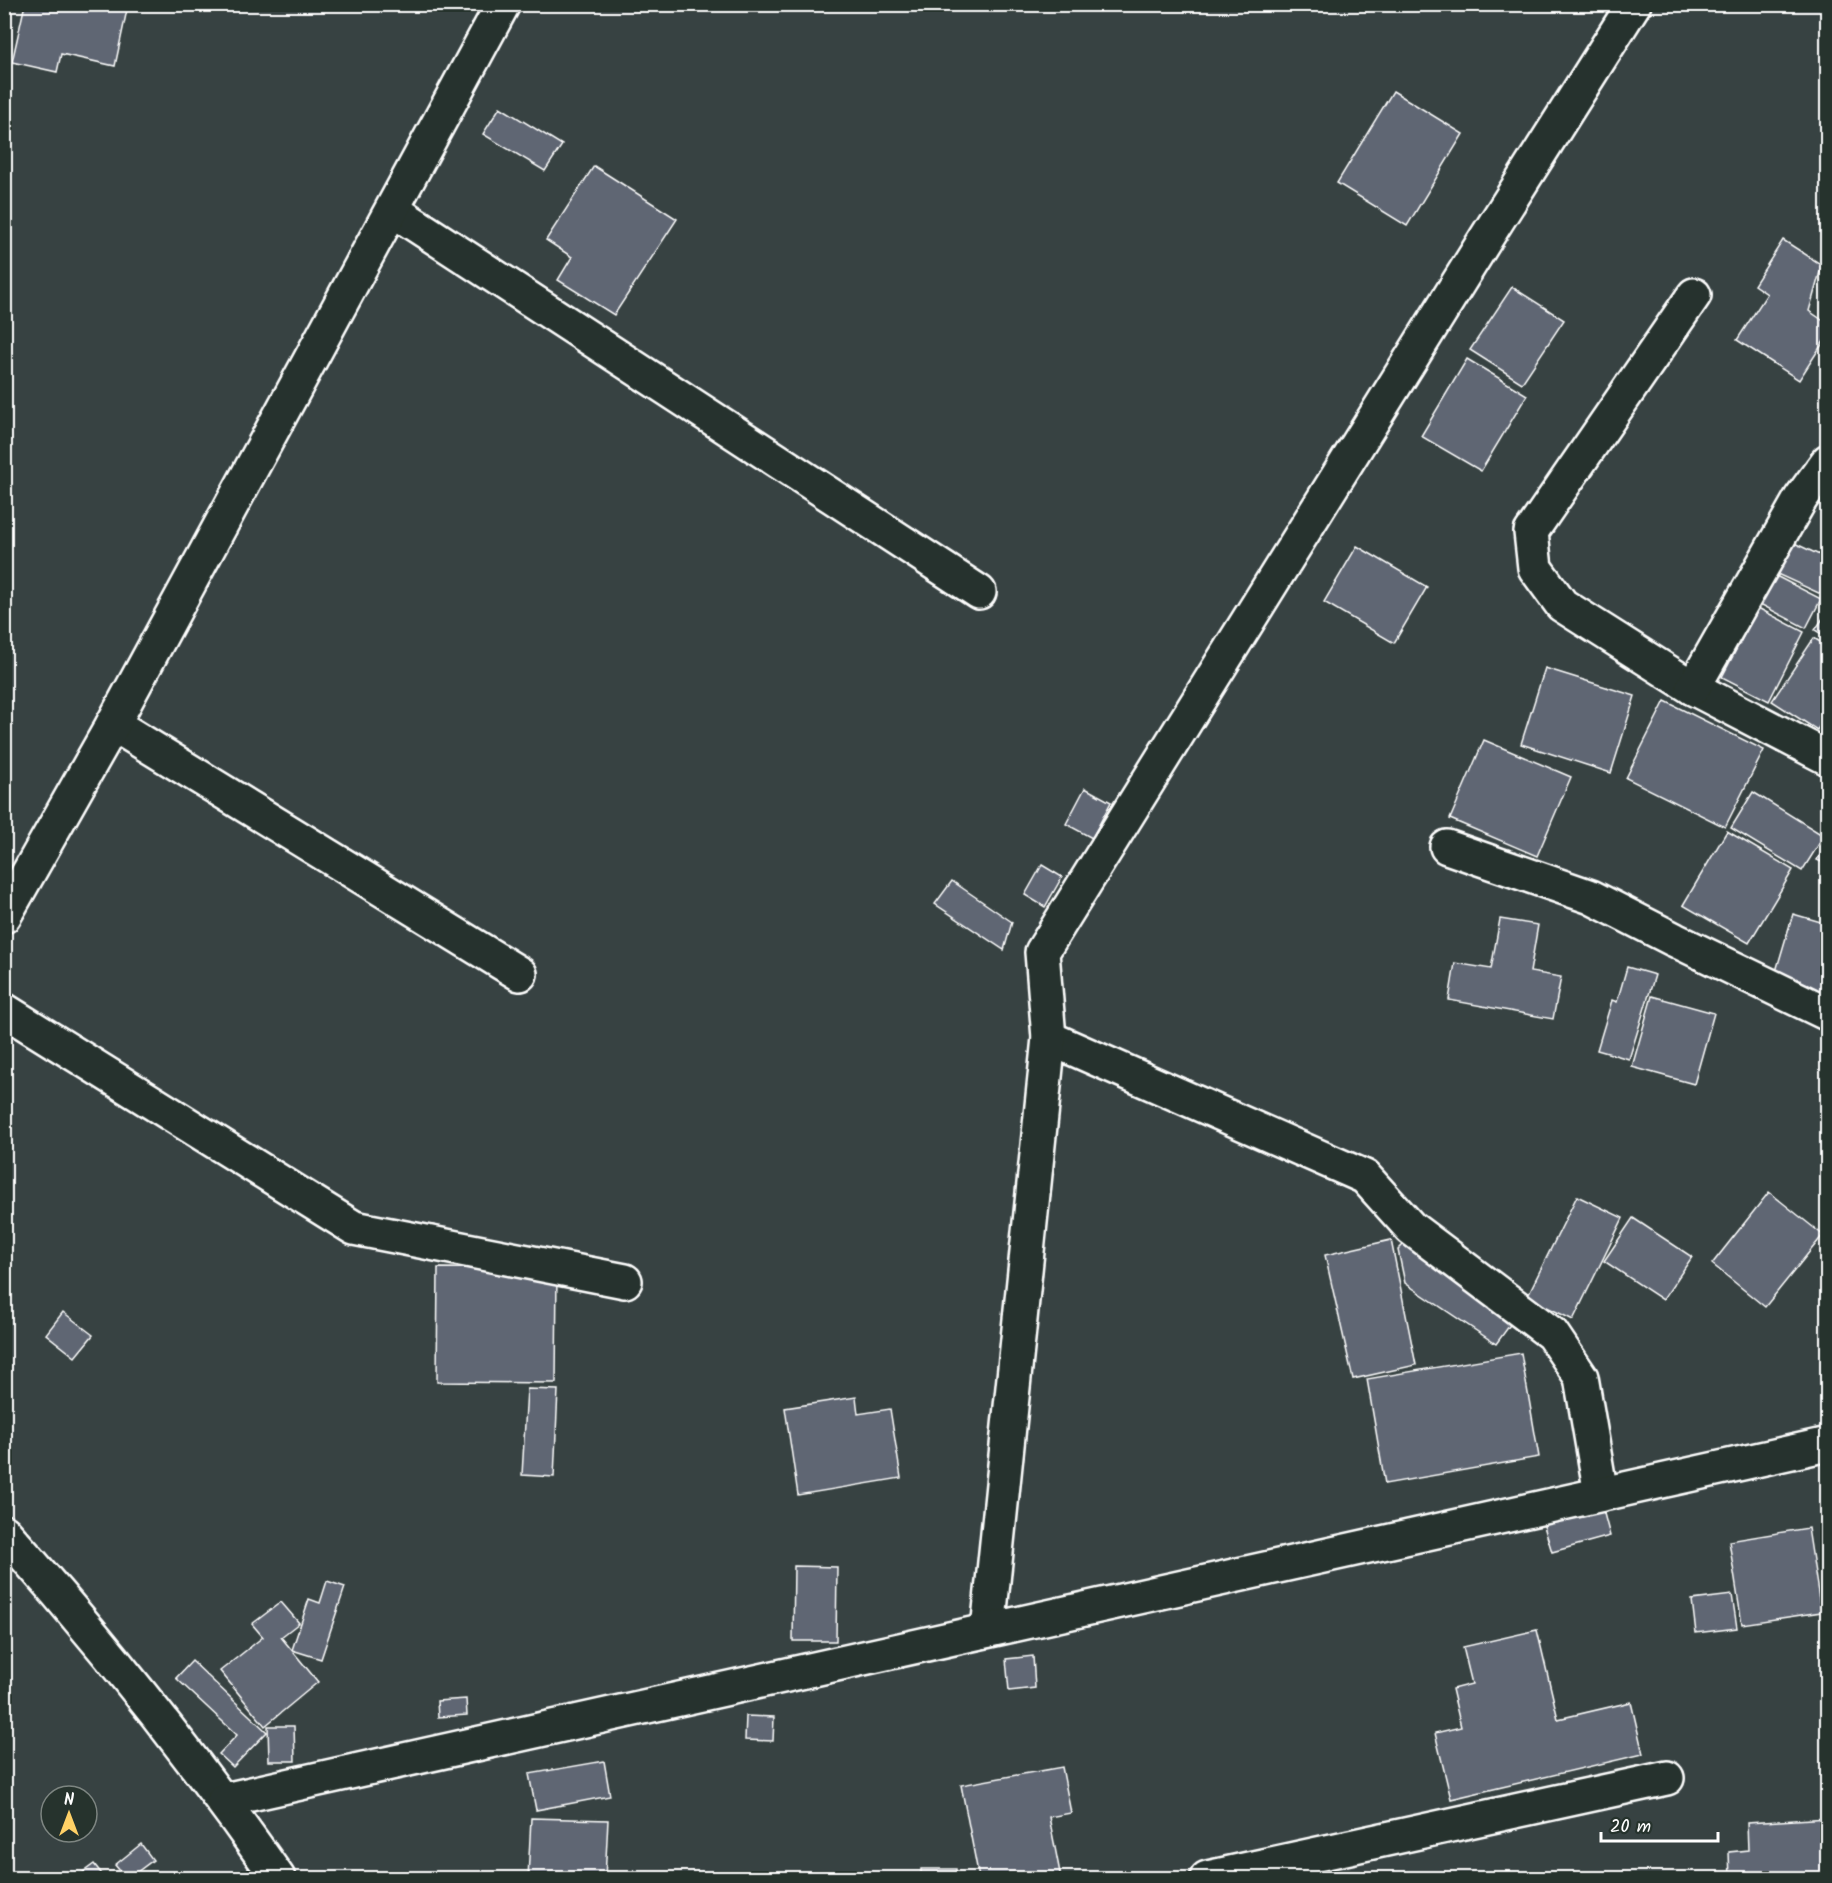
<svg xmlns="http://www.w3.org/2000/svg" width="1832" height="1883" font-family="Kalam,sans-serif">
<rect width="100%" height="100%" fill="#374242"/>
<filter id="ink" filterUnits="userSpaceOnUse"><feTurbulence type="fractalNoise" baseFrequency=".0167" numOctaves="2"/><feDisplacementMap in="SourceGraphic" scale="12" xChannelSelector="R" yChannelSelector="G"/><feConvolveMatrix kernelMatrix="1 2 1 2 8 2 1 2 1" color-interpolation-filters="sRGB"/></filter>
<g filter="url(#ink)">
<g fill="#5f6673" stroke="#fff" stroke-width="1.5">
<polygon points="25,4 128,5 115,66 61,54 57,72 12,62"/>
<polygon points="1393,91 1463,134 1407,226 1337,183"/>
<polygon points="500,107 562,145 545,171 483,134"/>
<polygon points="594,166 677,219 614,315 558,280 572,257 546,240"/>
<polygon points="1783,240 1822,265 1809,311 1828,324 1828,335 1799,380 1737,340 1767,294 1754,285"/>
<polygon points="1512,287 1564,320 1522,383 1470,350"/>
<polygon points="1467,359 1527,395 1481,471 1421,436"/>
<polygon points="1792,542 1828,559 1828,584 1823,595 1777,574"/>
<polygon points="1357,546 1427,587 1394,643 1324,602"/>
<polygon points="1774,575 1821,599 1806,628 1758,603"/>
<polygon points="1758,608 1804,632 1769,701 1722,677"/>
<polygon points="1828,611 1828,638 1815,630"/>
<polygon points="1814,638 1828,647 1828,713 1817,730 1772,701"/>
<polygon points="1545,668 1635,696 1611,773 1521,744"/>
<polygon points="1665,701 1764,750 1725,827 1626,778"/>
<polygon points="1484,740 1571,777 1537,856 1450,819"/>
<polygon points="1085,788 1111,802 1092,838 1066,824"/>
<polygon points="1753,792 1824,836 1802,871 1731,828"/>
<polygon points="1727,831 1793,870 1749,943 1683,905"/>
<polygon points="1828,842 1828,865 1817,860"/>
<polygon points="1042,865 1062,877 1045,907 1025,895"/>
<polygon points="952,881 1012,922 1004,950 935,904"/>
<polygon points="1793,914 1828,924 1828,994 1774,978"/>
<polygon points="1500,919 1538,925 1530,972 1561,977 1553,1019 1449,1000 1455,963 1491,969"/>
<polygon points="1627,967 1655,975 1629,1059 1597,1050 1612,1000 1617,1002"/>
<polygon points="1652,996 1714,1013 1694,1084 1632,1067"/>
<polygon points="1769,1192 1823,1235 1765,1307 1712,1264"/>
<polygon points="1577,1196 1623,1218 1573,1320 1527,1297"/>
<polygon points="1633,1218 1692,1257 1663,1300 1604,1261"/>
<polygon points="1409,1239 1515,1318 1496,1344 1405,1283 1398,1250"/>
<polygon points="1391,1240 1416,1365 1353,1379 1325,1255"/>
<polygon points="438,1268 557,1269 556,1383 437,1382"/>
<polygon points="63,1312 93,1335 75,1357 46,1334"/>
<polygon points="1521,1353 1539,1457 1385,1484 1367,1379"/>
<polygon points="527,1389 558,1390 554,1477 522,1475"/>
<polygon points="856,1397 858,1414 890,1409 901,1478 798,1495 785,1408"/>
<polygon points="1602,1506 1610,1536 1552,1552 1543,1523"/>
<polygon points="1808,1528 1821,1612 1742,1624 1729,1541"/>
<polygon points="1822,1543 1828,1543 1828,1617 1824,1617"/>
<polygon points="794,1566 837,1567 836,1641 793,1641"/>
<polygon points="327,1581 345,1587 321,1659 292,1650 309,1599 320,1603"/>
<polygon points="1732,1595 1737,1628 1696,1633 1692,1600"/>
<polygon points="281,1602 299,1623 281,1637 318,1682 265,1726 220,1671 263,1637 252,1624"/>
<polygon points="1537,1630 1558,1719 1631,1702 1643,1754 1451,1799 1435,1733 1461,1727 1452,1689 1472,1684 1463,1647"/>
<polygon points="1033,1656 1035,1688 1009,1691 1006,1659"/>
<polygon points="192,1661 267,1732 233,1767 219,1754 237,1735 176,1678"/>
<polygon points="466,1699 467,1715 438,1717 437,1701"/>
<polygon points="746,1716 774,1717 773,1741 745,1740"/>
<polygon points="268,1726 294,1726 295,1761 269,1761"/>
<polygon points="604,1761 610,1796 536,1810 529,1774"/>
<polygon points="1062,1767 1071,1813 1049,1817 1061,1878 979,1878 961,1785"/>
<polygon points="531,1818 608,1820 605,1878 528,1878"/>
<polygon points="1828,1818 1828,1878 1730,1878 1729,1852 1748,1850 1747,1823"/>
<polygon points="141,1844 153,1860 129,1878 126,1878 115,1865"/>
<polygon points="94,1864 105,1878 75,1878"/>
<rect x="921" y="1869" width="35" height="9"/>
</g>
<g fill="none" stroke-linecap="round" stroke-linejoin="round">
<defs>
<g id="minor">
<polyline points="393,210 979,592"/>
<polyline points="1694,295 1531,532 1535,568 1562,605 1693,688 1828,758"/>
<polyline points="1693,688 1801,498 1828,461"/>
<polyline points="113,724 520,974"/>
<polyline points="1447,847 1591,897 1675,940 1828,1014"/>
<polyline points="4,916 113,724 503,4"/>
<polyline points="4,1010 354,1228 625,1281"/>
<polyline points="1049,1038 1365,1177 1411,1228 1552,1334 1581,1377 1601,1494"/>
<path d="M4,1532c98,110 190,226 274,346"/>
<polyline points="988,1630 1049,1038 1042,952 1488,235 1634,4"/>
<polyline points="224,1800 1828,1444"/>
<polyline points="1207,1878 1667,1778"/>
</g>
</defs>
<use href="#minor" stroke="#fff" stroke-width="38"/>
<use href="#minor" stroke="#26332d" stroke-width="33"/>
</g>
</g>
<rect width="1832" height="1883" fill="none" stroke="#26332d" stroke-width="24"/>
<rect x="12" y="12" width="1808" height="1859" fill="none" stroke="#fff" stroke-width="2" filter="url(#ink)"/>
<g transform="translate(69 1814)"><circle r="28" fill="#26332d" stroke="#7d8581" stroke-width="1.5"/>
<path d="M0-4.5L10 22L0 15L-10 22Z" fill="#ffd166"/>
<text y="-9" font-size="16" font-weight="bold" text-anchor="middle" fill="#ffffff">N</text>
</g>
<path d="M1601 1832v9h117v-9" fill="none" stroke="#ffffff" stroke-width="3"/>
<text x="1610" y="1832" font-size="18" fill="#ffffff" stroke="#26332d" stroke-width="4.5" paint-order="stroke">20 m</text>
</svg>
